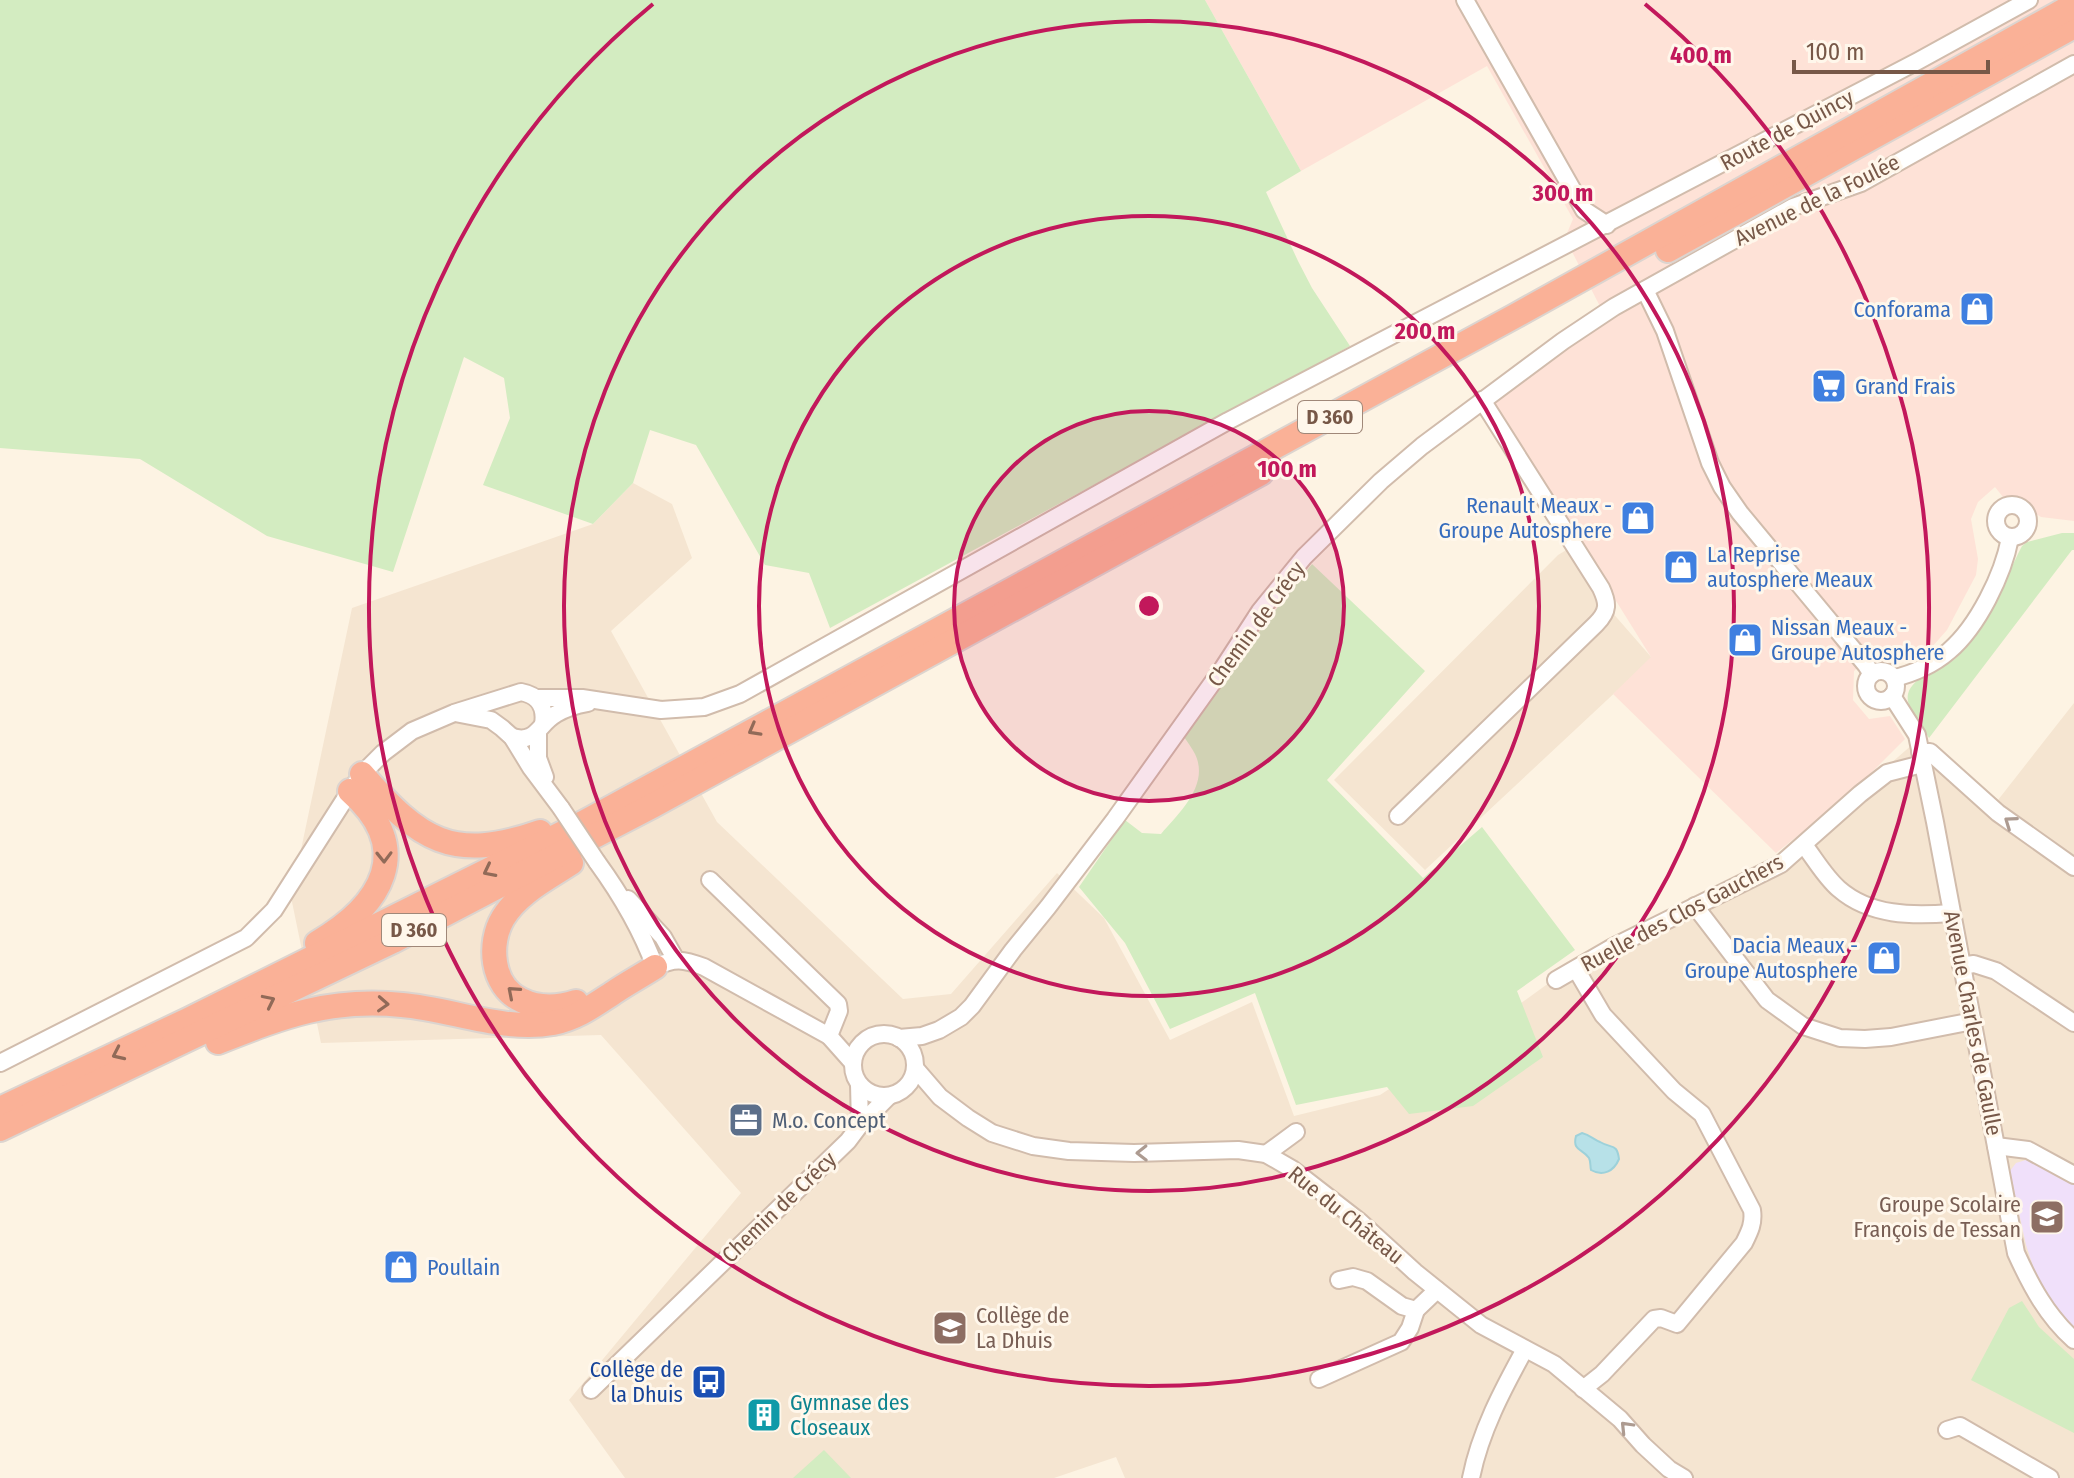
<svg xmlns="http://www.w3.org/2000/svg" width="2074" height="1478" font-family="'Fira Sans Condensed',sans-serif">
<rect width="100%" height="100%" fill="#fdf3e3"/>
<g fill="#f5e5d1">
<polygon points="633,483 672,504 692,558 611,631 717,822 903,999 951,994 1057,873 1104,918 1170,1040 1252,1002 1294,1116 1380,1095 1517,1006 1589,954 1777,862 1913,744 1968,797 1980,785 1998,800 2074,703 2074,1478 1125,1478 1116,1457 1054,1478 625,1478 569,1400 741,1193 601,1035 321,1043 291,897 352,608 593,524"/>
<polygon points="1568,549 1597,595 1652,658 1425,870 1334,780 1558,555"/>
</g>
<polygon fill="#fee2d7" points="1205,0 2074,0 2074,521 2041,517 2033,512 2024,501 2013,497 2003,497 1995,487 1978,502 1971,519 1978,559 1976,575 1947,630 1931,648 1909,658 1881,653 1878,649 1854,671 1853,700 1869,719 1890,716 1905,739 1849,795 1776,853 1613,694 1651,657 1492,402 1607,320 1565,238 1573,219 1487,66 1301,171"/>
<polygon fill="#f0e0fa" points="2029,1159 2074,1184 2074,1326 2064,1318 2048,1296 2036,1275 2026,1245 2010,1171 2016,1163"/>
<g fill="#d3ecc1">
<polygon points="0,0 1205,0 1301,171 1266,192 1298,261 1312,288 1350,346 830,628 809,573 765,565 696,445 650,430 633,483 593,524 483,485 510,418 504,378 464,357 393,572 267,536 140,459 0,448"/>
<path d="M2062,533h12v17h-2l-143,188c-7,-12 -24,-29 -21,-44 5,-19 34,-24 48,-36 31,-29 47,-75 66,-112l5,-4z"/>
<path d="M1312,564l113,107 -98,109 96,98 59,-51 93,123 -58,41 26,66 -70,49 -64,8 -22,-27 -91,18 -41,-112 -85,36 -45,-86 -46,-56 46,-67 17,13 19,1c18,-21 49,-49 34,-80 -3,-6 -7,-11 -11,-17l82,-115z"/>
<polygon points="2022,1301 2039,1327 2074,1359 2074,1433 1971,1380 2009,1308"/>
<polygon points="824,1450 851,1478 793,1478"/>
</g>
<path fill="#b7e1e8" stroke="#9dd1da" stroke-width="2" d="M1582,1133c8,2 11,6 18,9 12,7 17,1 19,17 -5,12 -16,18 -28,11 -1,-4 0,-8 -2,-12 -6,-9 -17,-7 -13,-22z"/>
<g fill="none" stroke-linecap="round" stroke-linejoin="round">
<defs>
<g id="minor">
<polyline points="1465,0 1584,210 1607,225"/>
<polyline points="1645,290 1665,331 1710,463 1722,487 1740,513 1866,665 1872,674"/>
<circle cx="2012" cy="521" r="16"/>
<circle cx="1881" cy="686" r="15"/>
<path d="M1894,678c19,-4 40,-14 55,-27 29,-25 54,-76 61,-113"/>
<path d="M1892,696l25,39 18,87 81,431c15,33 31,63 58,87"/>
<polyline points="536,698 582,698 661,710 704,707 740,694 1228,421 1918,61 2029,0"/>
<polyline points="455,713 491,720 502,728 512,737 531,768 561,808"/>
<polyline points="538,731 538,758 545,777"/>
<path d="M512,737c25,7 26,-13 44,-23 10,-6 21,-9 32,-11"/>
<polyline points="1920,752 1930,752 1998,813 2074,867"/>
<path d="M1398,816l198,-192c13,-13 12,-21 5,-36l-119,-188"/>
<path d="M1804,845c11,14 21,32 35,44 31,27 73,27 112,24"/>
<path d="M597,862c24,33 44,67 58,105 20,-9 28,-8 49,0l125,69 24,27"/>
<polyline points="710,880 838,1004 839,1011 829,1036"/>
<polyline points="628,899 663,937 676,960"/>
<polyline points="1695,906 1767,1000 1803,1026 1840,1038 1865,1039 1891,1037 1973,1021"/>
<polyline points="1961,966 1974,964 1996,971 2074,1023"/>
<path d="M1576,969l27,46 71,76 28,23 50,96c2,13 -2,21 -8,33l-67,81 -16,-6 -7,1 -52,55 -19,15"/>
<polyline points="1556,980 1613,947 1781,864 1860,794 1887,773 1922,764"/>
<circle cx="884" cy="1065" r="31"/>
<polyline points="899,1038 922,1036 939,1030 961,1017 972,1006 1013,950 1048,907 1115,819 1223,668 1260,611 1304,557 1381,481 1422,446 1563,341 1614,307 1793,207 1861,183 2074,64"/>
<path d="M0,1063l246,-125 28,-28 76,-119 12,-17 21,-21 29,-22 42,-18 67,-21c17,3 25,14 22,32"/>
<polyline points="915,1068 940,1097 968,1118 992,1133 1033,1146 1069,1151 1134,1153 1238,1150 1266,1154 1292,1169 1359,1221 1415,1272 1481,1325 1554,1364 1620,1419 1643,1445 1669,1469 1684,1478"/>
<polyline points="859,1084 860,1125"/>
<polyline points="1996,1146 2028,1150 2074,1175"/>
<polyline points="1266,1154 1296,1132"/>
<polyline points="1339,1280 1353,1277 1367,1281 1402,1306 1416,1310 1437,1290"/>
<polyline points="1319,1379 1401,1342 1410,1328 1416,1310"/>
<polyline points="591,1390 848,1141 860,1125 889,1096"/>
<polyline points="1947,1430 1960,1426 2050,1478"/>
<path d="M1471,1478c9,-46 32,-89 54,-129"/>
</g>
<g id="highway">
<polyline points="1668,250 2074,26"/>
<path d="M362,774c57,66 90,89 178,58"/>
<path d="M571,863c-23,15 -53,30 -68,55 -15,25 -12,68 18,82 18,9 36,8 55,2"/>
<path d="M317,943c65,-38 99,-94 33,-152"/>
<path d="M218,1042c66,-26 111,-44 184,-37 49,4 101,27 151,18 24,-5 40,-17 60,-30 13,-9 28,-17 42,-26"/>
<polyline points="0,1109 188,1020 583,823 1515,316 2074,5"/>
<polyline points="0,1129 393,941 652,806 1261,473"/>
</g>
</defs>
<use href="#minor" stroke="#d1bcac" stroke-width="20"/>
<use href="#highway" stroke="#dcd4cf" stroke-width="28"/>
<use href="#minor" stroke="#fff" stroke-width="16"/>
<use href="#highway" stroke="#fab197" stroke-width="24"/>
<defs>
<polyline id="minor-bridge" points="561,808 597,862"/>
</defs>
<use href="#minor-bridge" stroke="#d1bcac" stroke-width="20" stroke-linecap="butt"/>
<use href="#minor-bridge" stroke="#fff" stroke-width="16"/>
</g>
<defs><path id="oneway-chevron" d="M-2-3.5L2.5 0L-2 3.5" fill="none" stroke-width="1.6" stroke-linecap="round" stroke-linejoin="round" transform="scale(2)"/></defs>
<g stroke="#916a58">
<use href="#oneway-chevron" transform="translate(754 730) rotate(151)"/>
<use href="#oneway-chevron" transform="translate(384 857) rotate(89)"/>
<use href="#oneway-chevron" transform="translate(489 871) rotate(153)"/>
<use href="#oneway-chevron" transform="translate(513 992) rotate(-139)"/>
<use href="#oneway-chevron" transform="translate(269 1001) rotate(-26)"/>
<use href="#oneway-chevron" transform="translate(383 1004) rotate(3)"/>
<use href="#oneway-chevron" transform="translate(118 1054) rotate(155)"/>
</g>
<g stroke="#ad9b91">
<use href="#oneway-chevron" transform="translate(2010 822) rotate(-145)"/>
<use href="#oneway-chevron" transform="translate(1142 1153) rotate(179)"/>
<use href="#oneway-chevron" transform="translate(1626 1427) rotate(-134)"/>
</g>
<circle cx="1149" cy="606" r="195" fill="#c2185b" fill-opacity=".12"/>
<g fill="none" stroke="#c2185b" stroke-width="4">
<circle cx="1149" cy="606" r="195"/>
<circle cx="1149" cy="606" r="390"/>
<circle cx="1149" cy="606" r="585"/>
<path d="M1645 4A780 780 0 1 1 653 4"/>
</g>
<defs>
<symbol id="shop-square" viewBox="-11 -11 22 22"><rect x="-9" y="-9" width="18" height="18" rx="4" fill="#3f7fe0" stroke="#fff7eb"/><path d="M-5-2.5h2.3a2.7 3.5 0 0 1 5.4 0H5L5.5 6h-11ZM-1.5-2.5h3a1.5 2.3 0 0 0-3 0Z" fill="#fff"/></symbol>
<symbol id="supermarket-square" viewBox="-11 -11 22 22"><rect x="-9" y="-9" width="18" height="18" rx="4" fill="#3f7fe0" stroke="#fff7eb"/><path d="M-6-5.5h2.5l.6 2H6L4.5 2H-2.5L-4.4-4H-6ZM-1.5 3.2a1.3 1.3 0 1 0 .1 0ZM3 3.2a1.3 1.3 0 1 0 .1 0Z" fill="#fff"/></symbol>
<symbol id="office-square" viewBox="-11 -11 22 22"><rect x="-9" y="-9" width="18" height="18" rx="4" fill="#5c6f8a" stroke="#fff7eb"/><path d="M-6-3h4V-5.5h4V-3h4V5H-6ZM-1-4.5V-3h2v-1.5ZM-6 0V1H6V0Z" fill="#fff"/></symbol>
<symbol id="school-square" viewBox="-11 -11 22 22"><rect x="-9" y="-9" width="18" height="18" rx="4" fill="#8d6e63" stroke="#fff7eb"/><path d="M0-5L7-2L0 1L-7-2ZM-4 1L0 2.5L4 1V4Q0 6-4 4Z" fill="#fff"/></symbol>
<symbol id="bus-square" viewBox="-11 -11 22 22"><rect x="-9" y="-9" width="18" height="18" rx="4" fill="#1a4fb4" stroke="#fff7eb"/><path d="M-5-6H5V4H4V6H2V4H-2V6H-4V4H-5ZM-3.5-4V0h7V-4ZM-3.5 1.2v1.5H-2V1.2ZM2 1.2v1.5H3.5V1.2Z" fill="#fff"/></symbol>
<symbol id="building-square" viewBox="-11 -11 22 22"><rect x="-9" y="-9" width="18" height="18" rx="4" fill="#0f9aa8" stroke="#fff7eb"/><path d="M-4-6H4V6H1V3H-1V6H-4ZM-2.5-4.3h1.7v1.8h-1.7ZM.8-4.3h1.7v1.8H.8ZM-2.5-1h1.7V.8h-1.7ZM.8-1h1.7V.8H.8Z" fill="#fff"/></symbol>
</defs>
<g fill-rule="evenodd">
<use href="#shop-square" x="1957" y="289" width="40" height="40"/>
<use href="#supermarket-square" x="1809" y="366" width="40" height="40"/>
<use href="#shop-square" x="1618" y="498" width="40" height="40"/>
<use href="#shop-square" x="1661" y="547" width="40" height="40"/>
<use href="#shop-square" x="1725" y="620" width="40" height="40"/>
<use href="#shop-square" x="1864" y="938" width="40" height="40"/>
<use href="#office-square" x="726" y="1100" width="40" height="40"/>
<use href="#school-square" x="2027" y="1197" width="40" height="40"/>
<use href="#shop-square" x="381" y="1247" width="40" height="40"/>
<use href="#school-square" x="930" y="1308" width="40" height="40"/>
<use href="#bus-square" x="689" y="1362" width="40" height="40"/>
<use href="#building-square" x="744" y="1395" width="40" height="40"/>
</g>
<g text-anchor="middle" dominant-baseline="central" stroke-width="6" stroke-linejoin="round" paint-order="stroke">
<g fill="#fff7eb" stroke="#a08879" stroke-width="2">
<rect x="1298" y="401" width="64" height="32" rx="6"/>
<rect x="382" y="914" width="64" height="32" rx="6"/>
</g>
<g font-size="20" font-weight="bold" fill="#775848">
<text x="1330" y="417">D 360</text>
<text x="414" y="930">D 360</text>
</g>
<g font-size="22" fill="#775848" stroke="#fff7eb">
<text transform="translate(1787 130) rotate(-28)">Route de Quincy</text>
<text transform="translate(1817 200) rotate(-26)">Avenue de la Foulée</text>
<text transform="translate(1256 624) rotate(-54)">Chemin de Crécy</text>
<text transform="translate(1682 913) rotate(-28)">Ruelle des Clos Gauchers</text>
<text transform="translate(1973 1023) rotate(79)">Avenue Charles de Gaulle</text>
<text transform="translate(779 1207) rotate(-44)">Chemin de Crécy</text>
<text transform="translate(1346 1215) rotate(39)">Rue du Château</text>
</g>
<g font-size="22" fill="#366cbe" stroke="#fff7eb" text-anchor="start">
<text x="1951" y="309" text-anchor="end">Conforama</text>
<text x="1855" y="386">Grand Frais</text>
<text x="1612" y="505" text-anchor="end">Renault Meaux -<tspan x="1612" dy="25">Groupe Autosphere</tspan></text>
<text x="1707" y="554">La Reprise<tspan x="1707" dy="25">autosphere Meaux</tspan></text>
<text x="1771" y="627">Nissan Meaux -<tspan x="1771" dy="25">Groupe Autosphere</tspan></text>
<text x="1858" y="945" text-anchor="end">Dacia Meaux -<tspan x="1858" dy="25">Groupe Autosphere</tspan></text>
<text x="427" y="1267">Poullain</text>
</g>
<g font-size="22" fill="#4e5e75" stroke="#fff7eb" text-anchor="start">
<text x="772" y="1120">M.o. Concept</text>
</g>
<g font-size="22" fill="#785e54" stroke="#fff7eb" text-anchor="end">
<text x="2021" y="1204">Groupe Scolaire<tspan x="2021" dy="25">François de Tessan</tspan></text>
<text x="976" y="1315" text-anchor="start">Collège de<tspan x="976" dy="25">La Dhuis</tspan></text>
</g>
<g font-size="22" fill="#164399" stroke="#fff7eb" text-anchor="end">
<text x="683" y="1369">Collège de<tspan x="683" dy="25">la Dhuis</tspan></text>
</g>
<g font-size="22" fill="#0d838f" stroke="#fff7eb" text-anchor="start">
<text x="790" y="1402">Gymnase des<tspan x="790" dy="25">Closeaux</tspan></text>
</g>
</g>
<circle cx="1149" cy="606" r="12" fill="#c2185b" stroke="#fff7eb" stroke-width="4"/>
<g font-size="24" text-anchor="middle" font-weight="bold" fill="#c2185b" stroke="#fff7eb" stroke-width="6" stroke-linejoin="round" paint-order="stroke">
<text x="1701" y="63">400 m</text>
<text x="1563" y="201">300 m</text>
<text x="1425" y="339">200 m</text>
<text x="1287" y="477">100 m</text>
</g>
<path d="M1794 60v12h194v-12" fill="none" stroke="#775848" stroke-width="4"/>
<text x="1806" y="60" font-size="24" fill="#775848" stroke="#fff7eb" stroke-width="6" paint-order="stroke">100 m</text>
</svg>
